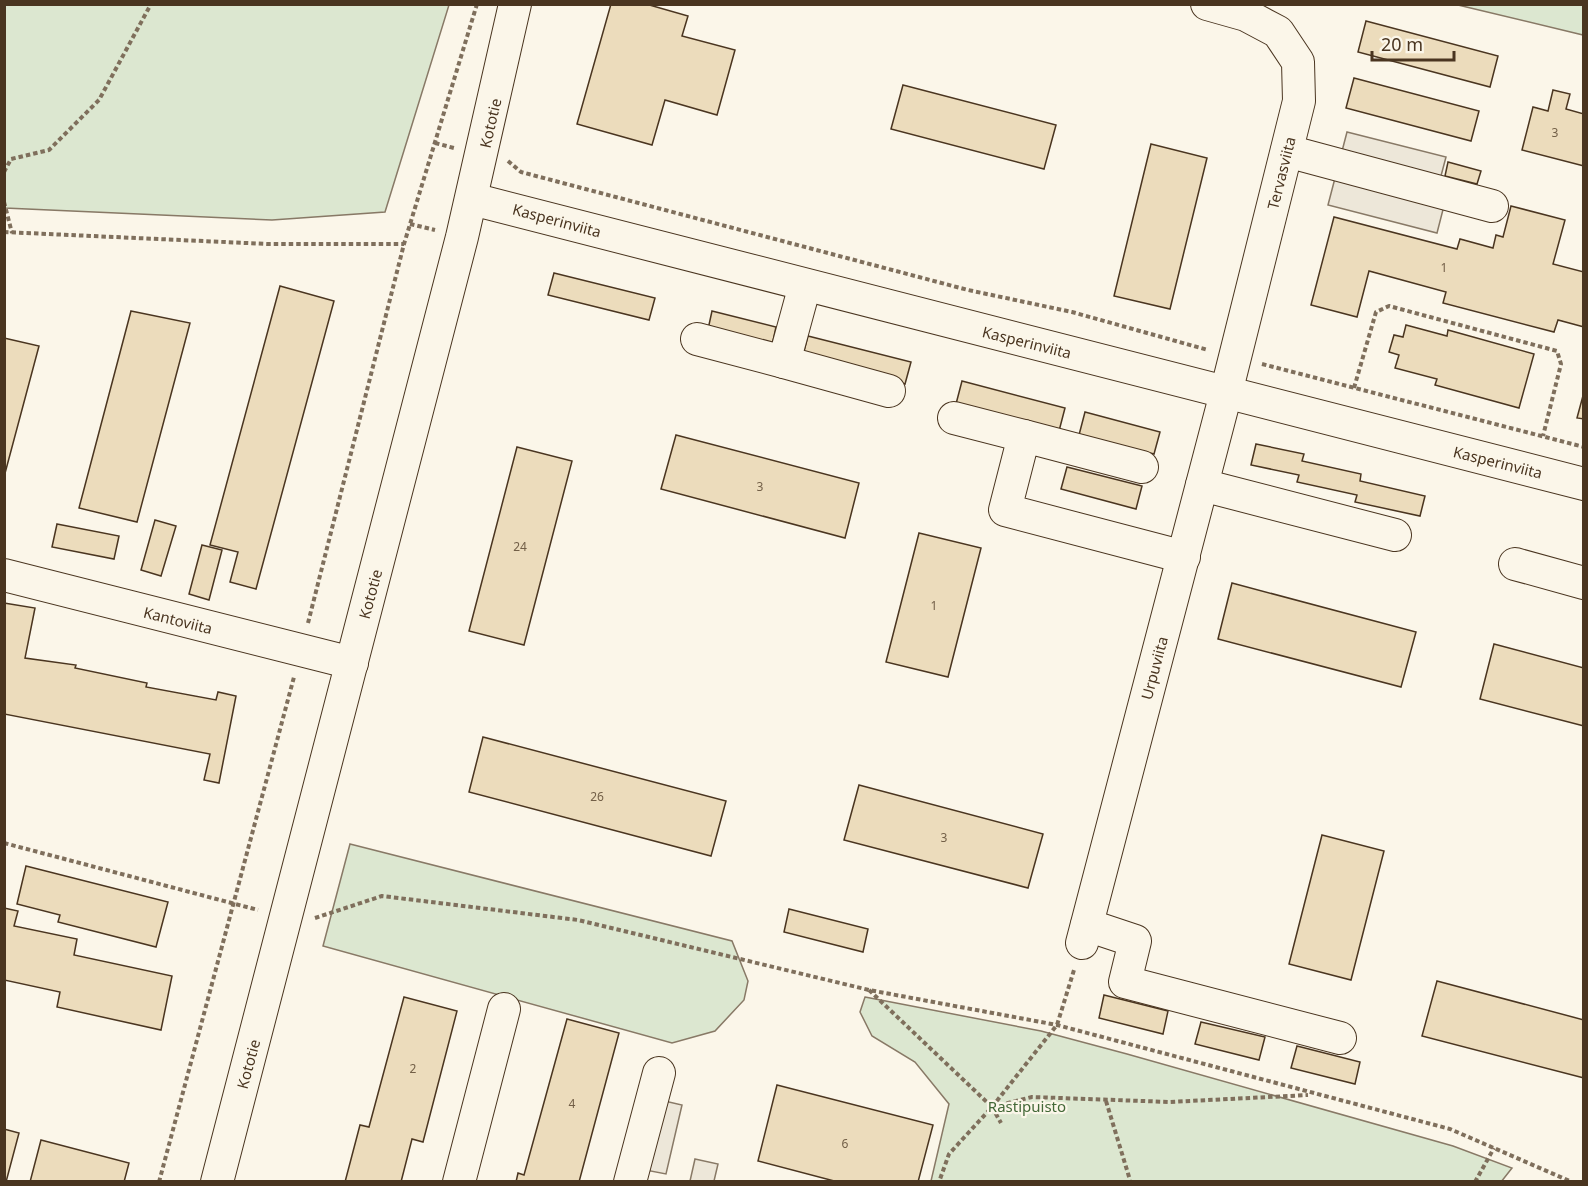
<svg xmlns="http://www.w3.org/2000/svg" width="1588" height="1186" font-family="'Noto Sans',sans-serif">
<rect width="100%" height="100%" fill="#fbf6e9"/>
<g fill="#dce7d0" stroke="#887966" stroke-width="1.5">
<polygon points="5,4 449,4 449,5 385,212 272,220 5,208"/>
<polygon points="1458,5 1583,5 1583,35"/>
<polygon points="350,844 732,941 748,981 744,1000 715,1031 672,1043 323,946"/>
<polygon points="865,997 1041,1031 1127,1054 1453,1146 1512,1168 1501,1182 931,1181 949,1104 915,1062 872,1036 860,1012"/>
</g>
<g fill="#ede7d9" stroke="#887966" stroke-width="1.5">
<polygon points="1347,132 1446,157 1437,191 1447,194 1437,233 1328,205"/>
<polygon points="656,1099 682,1105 666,1174 640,1169"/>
<polygon points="695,1159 718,1164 714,1181 690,1181"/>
</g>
<g fill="#ecdcbc" stroke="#4a3520" stroke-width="1.5">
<polygon points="611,4 646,4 688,16 682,36 735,50 717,115 665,100 652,145 577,124"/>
<polygon points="1366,21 1498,56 1490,87 1358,52"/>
<polygon points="1354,78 1479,111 1471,141 1346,108"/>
<polygon points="903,85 1056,125 1044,169 891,129"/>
<polygon points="1553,90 1570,94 1566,109 1584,114 1584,166 1522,150 1533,107 1548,111"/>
<polygon points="1151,144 1207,158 1170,309 1114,296"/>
<polygon points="1448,162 1481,171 1477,184 1445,176"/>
<polygon points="1511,206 1565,220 1553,264 1584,272 1584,327 1558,320 1554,332 1443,303 1446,292 1369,271 1357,317 1311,305 1334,217 1457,249 1460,239 1493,248 1496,235 1503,237"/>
<polygon points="554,273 655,298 649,320 548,295"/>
<polygon points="280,286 334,301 256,589 230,582 238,552 210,545"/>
<polygon points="131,311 190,323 137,522 79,508"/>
<polygon points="712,311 776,327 771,350 707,334"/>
<polygon points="1406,325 1447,336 1448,330 1534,354 1519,408 1435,385 1437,379 1395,368 1399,355 1389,352 1394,335 1403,337"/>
<polygon points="808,336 911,362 905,384 802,359"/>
<polygon points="4,338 39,346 4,477"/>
<polygon points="962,381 1065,408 1059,431 956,404"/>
<polygon points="1584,392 1584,419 1577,418"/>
<polygon points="1085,412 1160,432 1154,454 1079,435"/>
<polygon points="676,435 859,483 845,538 661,489"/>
<polygon points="1256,444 1304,454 1302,461 1361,474 1360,481 1425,496 1420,516 1355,502 1357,495 1297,482 1299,475 1251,465"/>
<polygon points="517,447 572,461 524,645 469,631"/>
<polygon points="1067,467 1142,486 1136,509 1061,489"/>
<polygon points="155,520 176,526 161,576 141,570"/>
<polygon points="57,524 119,536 114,559 52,547"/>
<polygon points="919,533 981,548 948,677 886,662"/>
<polygon points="202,545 222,550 209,600 189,594"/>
<polygon points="1232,583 1416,632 1401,687 1218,639"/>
<polygon points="4,603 35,608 25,658 76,665 75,668 147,683 146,687 216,700 218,692 236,696 219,783 204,780 210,754 4,714"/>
<polygon points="1494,644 1584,668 1584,726 1480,699"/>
<polygon points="483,737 726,801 711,856 469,792"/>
<polygon points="859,785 1043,834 1028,888 844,840"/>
<polygon points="1322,835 1384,851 1351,980 1289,964"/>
<polygon points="26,866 168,902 156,947 58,922 60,915 17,904"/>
<polygon points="4,908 18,911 14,926 77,939 74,955 172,976 161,1030 57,1007 60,992 4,980"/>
<polygon points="789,909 868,929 863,952 784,932"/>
<polygon points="1437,981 1584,1020 1584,1078 1422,1036"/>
<polygon points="1104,995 1168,1011 1163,1034 1099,1018"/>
<polygon points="404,997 457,1011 423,1142 412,1139 401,1182 345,1182 360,1125 369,1127"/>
<polygon points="567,1019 619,1033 579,1182 516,1182 518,1173 524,1175"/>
<polygon points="1201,1022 1265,1037 1259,1060 1195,1044"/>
<polygon points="1297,1046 1360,1062 1355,1084 1291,1068"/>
<polygon points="777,1085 933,1125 918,1182 838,1182 758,1161"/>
<polygon points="4,1129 19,1133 6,1182 4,1182"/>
<polygon points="41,1140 129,1163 124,1182 30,1182"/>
</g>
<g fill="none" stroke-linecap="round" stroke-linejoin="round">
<defs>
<g id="minor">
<polyline points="1287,151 1492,206"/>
<polyline points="472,199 1584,484"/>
<polyline points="697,339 784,362 805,285"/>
<polyline points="784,362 889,391"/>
<polyline points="954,418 1024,436"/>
<polyline points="1142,467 1024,436 1005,510 1184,557"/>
<polyline points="1202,485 1395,535"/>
<polyline points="1515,564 1584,583"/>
<polyline points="4,575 352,663"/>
<polyline points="1087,925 1135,941 1125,982 1340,1038"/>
<polyline points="1082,943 1226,393 1299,101 1298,62 1278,32 1246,15 1207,4"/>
<polyline points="217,1182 462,237 515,4"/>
<polyline points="459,1182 504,1009"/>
<polyline points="630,1182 659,1073"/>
</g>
</defs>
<use href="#minor" stroke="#4a3520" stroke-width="34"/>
<g stroke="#7f6f5c" stroke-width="4" stroke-dasharray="4.5 3" stroke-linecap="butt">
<polyline points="435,143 454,148"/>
<polyline points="508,161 521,172 968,290 1072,312 1208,350"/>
<polyline points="4,172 11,159 49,150 99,100 151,4"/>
<polyline points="4,202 12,233"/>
<polyline points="410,224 435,230"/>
<polyline points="4,232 268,244 404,244"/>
<polyline points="1262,364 1584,447"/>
<polyline points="1354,388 1376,312 1389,306 1557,351 1561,364 1543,436"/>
<polyline points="308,623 404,244 477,4"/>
<polyline points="4,843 258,910"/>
<polyline points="315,918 382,896 578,920 869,990 1057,1025 1450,1129 1572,1182"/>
<polyline points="869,990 992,1107 949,1154 939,1182"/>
<polyline points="1106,1101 1130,1180"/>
<polyline points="992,1107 1032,1097 1170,1102 1308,1095"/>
<polyline points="992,1107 1057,1025 1074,970"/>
<polyline points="992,1107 1001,1123"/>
<polyline points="159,1182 294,677"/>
<polyline points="1475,1182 1494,1148"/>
</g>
<use href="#minor" stroke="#fbf6e9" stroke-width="32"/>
</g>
<g text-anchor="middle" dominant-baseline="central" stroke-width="4.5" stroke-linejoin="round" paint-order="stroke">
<g font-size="12" fill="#725f47">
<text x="1555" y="132">3</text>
<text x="1444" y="267">1</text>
<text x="760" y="486">3</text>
<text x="520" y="546">24</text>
<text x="934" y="605">1</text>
<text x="597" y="796">26</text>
<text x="944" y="837">3</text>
<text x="413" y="1068">2</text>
<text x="572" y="1103">4</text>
<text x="845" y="1143">6</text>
</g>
<g font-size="15" fill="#4a3520" stroke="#fbf6e9">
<text transform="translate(490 123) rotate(-77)">Kototie</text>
<text transform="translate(1281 173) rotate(-76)">Tervasviita</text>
<text transform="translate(557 220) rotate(15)">Kasperinviita</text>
<text transform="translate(1027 342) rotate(14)">Kasperinviita</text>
<text transform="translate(1498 462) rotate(14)">Kasperinviita</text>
<text transform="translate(370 594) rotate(-75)">Kototie</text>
<text transform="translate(178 620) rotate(14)">Kantoviita</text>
<text transform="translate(1154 668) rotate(-75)">Urpuviita</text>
<text transform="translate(248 1064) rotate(-75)">Kototie</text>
</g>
<g font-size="15" fill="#436837" stroke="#fbf6e9">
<text x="1027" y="1106">Rastipuisto</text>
</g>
</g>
<rect width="1588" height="1186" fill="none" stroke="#4a3520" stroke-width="12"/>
<path d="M1372 51v9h82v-9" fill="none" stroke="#4a3520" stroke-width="3"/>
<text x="1381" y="51" font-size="18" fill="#4a3520" stroke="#fbf6e9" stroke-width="4.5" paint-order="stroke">20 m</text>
</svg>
